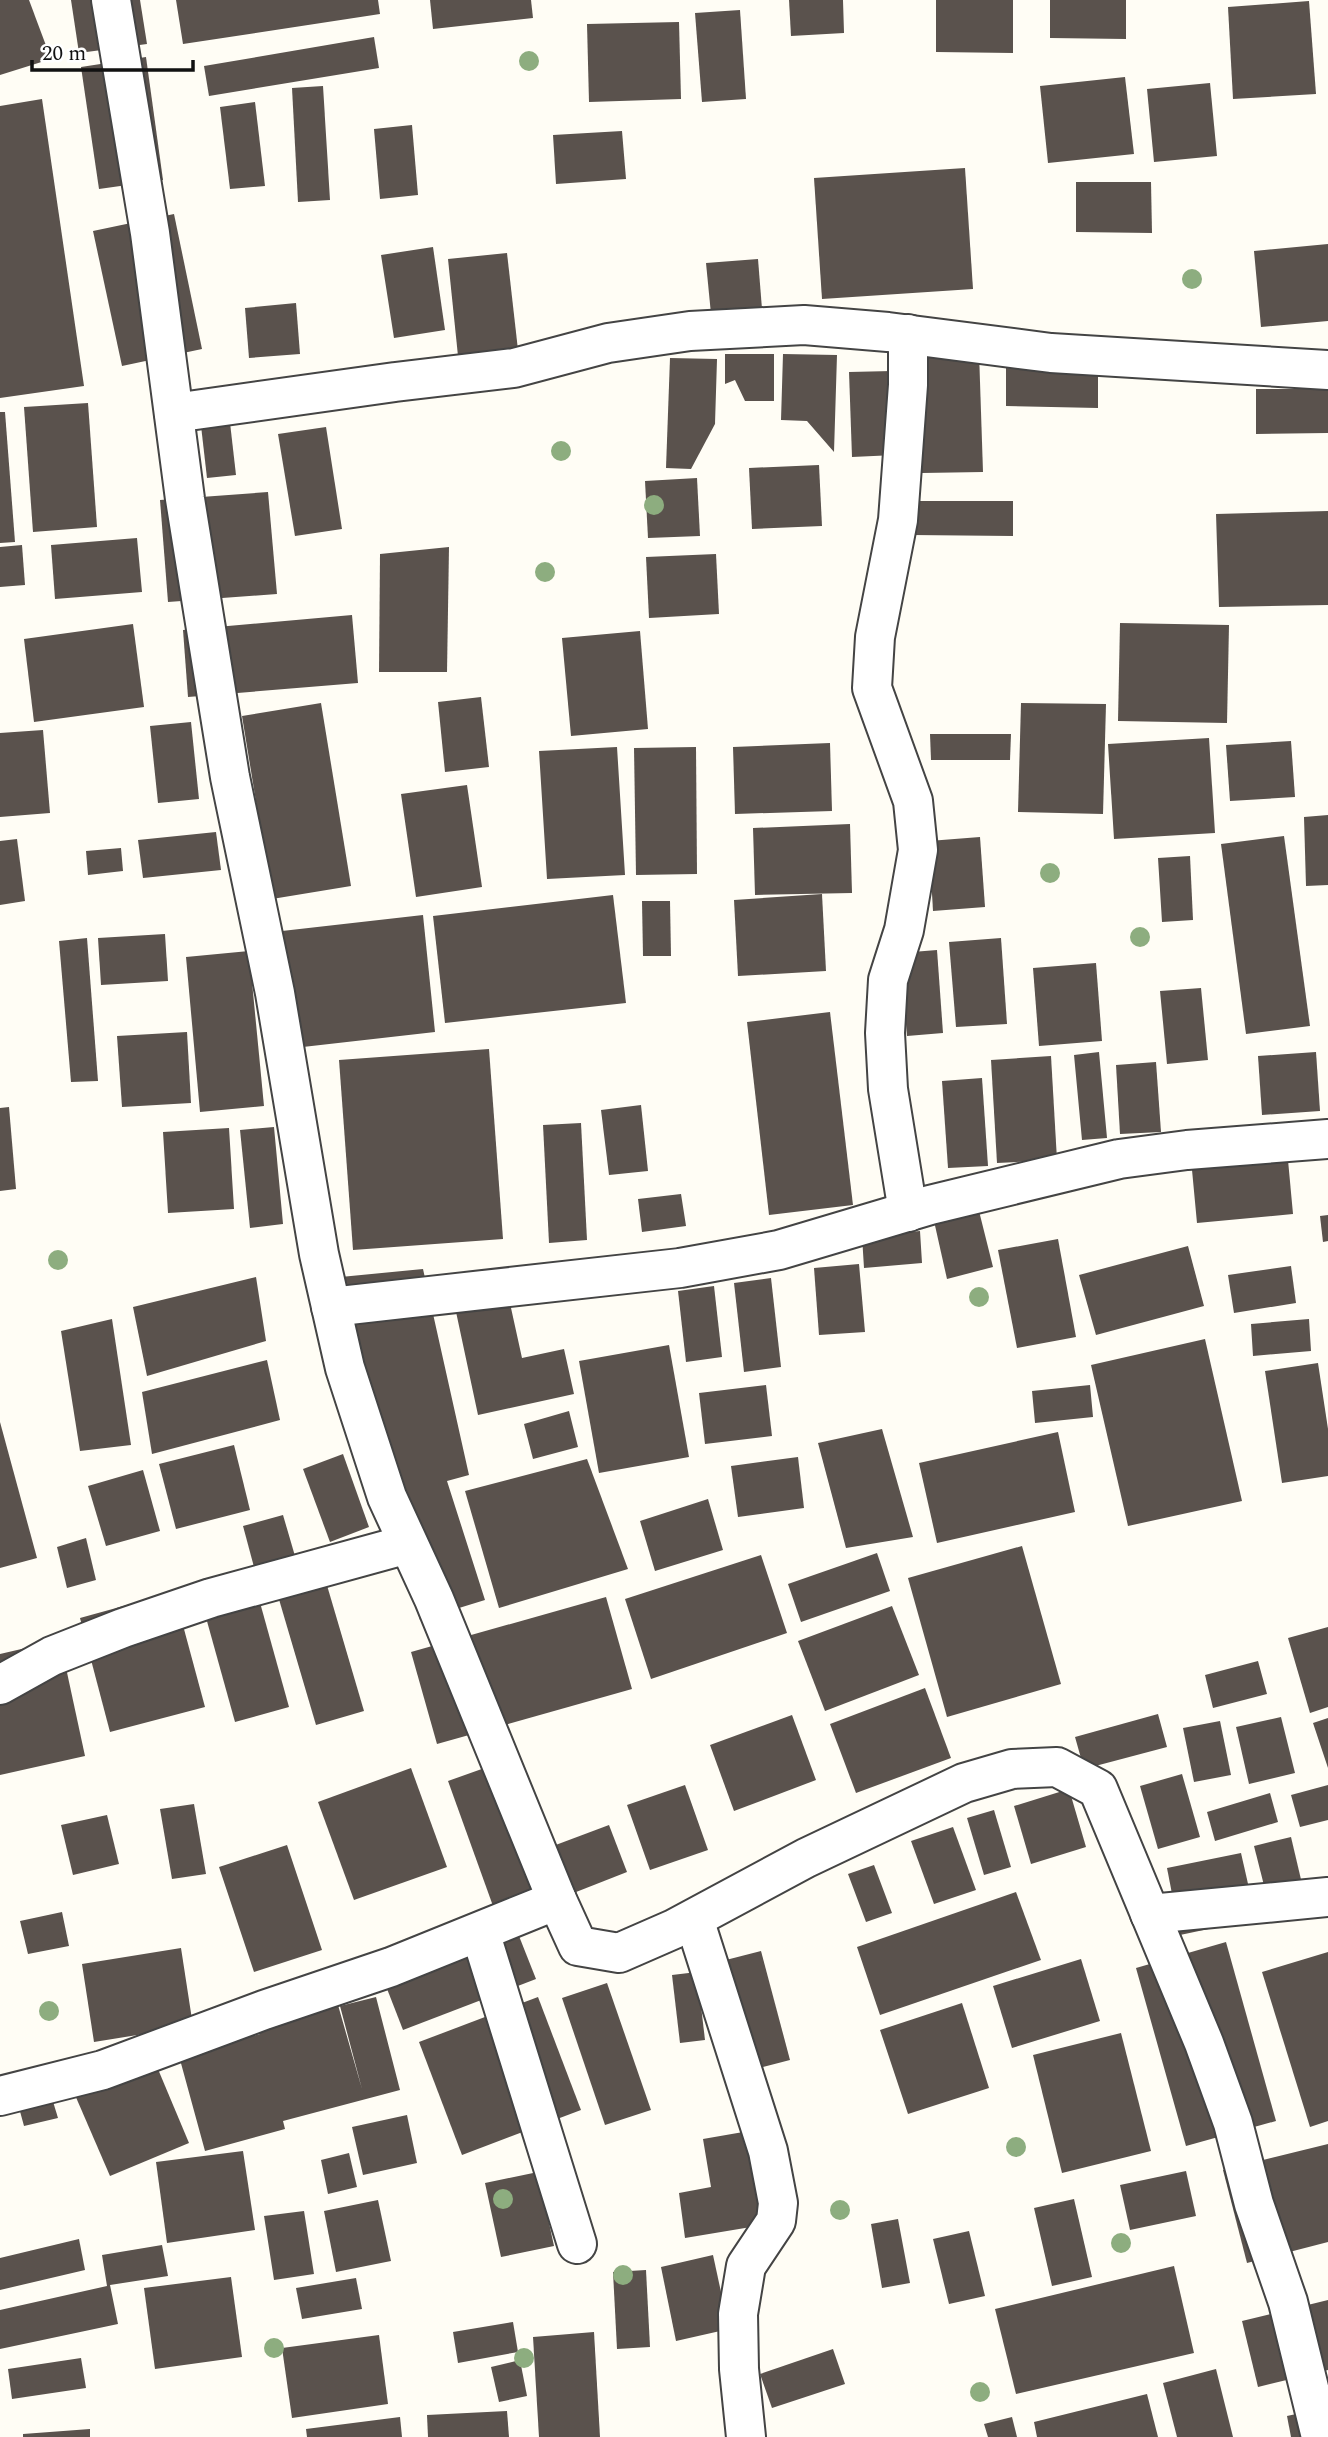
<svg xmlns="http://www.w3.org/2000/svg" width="1328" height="2437" font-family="Spectral,serif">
<rect width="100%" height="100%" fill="#fffdf5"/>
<g fill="#5a524d">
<polygon points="0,0 29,0 51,59 0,75"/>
<polygon points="71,0 140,0 147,44 79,53"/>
<polygon points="176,0 378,0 380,14 183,44"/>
<polygon points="430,0 531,0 533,18 433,29"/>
<polygon points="789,0 843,0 844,33 791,36"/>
<polygon points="936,0 1013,0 1013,53 936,52"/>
<polygon points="1050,0 1126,0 1126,39 1050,38"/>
<polygon points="1309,1 1316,94 1233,99 1228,7"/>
<polygon points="740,10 746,99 702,102 695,13"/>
<polygon points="679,22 681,99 589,102 587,24"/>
<polygon points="374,37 379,68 209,96 204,66"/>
<polygon points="146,57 163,180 99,189 81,67"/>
<polygon points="1125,77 1134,154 1048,163 1040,86"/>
<polygon points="1210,83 1217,156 1154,162 1147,89"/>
<polygon points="323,86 330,200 298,202 292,88"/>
<polygon points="42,99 84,386 0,398 0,106"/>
<polygon points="255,102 265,186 230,189 220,107"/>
<polygon points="412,125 418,195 380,199 374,129"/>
<polygon points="622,131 626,179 556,184 553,135"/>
<polygon points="965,168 973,289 822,299 814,178"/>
<polygon points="1076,182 1151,182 1152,233 1076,232"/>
<polygon points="174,214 202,349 122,366 93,231"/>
<polygon points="1328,244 1328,321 1261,327 1254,251"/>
<polygon points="433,247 445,330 394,338 381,255"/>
<polygon points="507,253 518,350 458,356 448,259"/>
<polygon points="758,259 762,309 711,314 706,263"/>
<polygon points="296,303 300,354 249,358 245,308"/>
<polygon points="979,352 983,472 922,473 919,354"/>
<polygon points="725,354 774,354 774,401 745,401 735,380 725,384"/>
<polygon points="783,354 837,355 834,452 807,421 781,420"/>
<polygon points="670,358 717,359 715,424 691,469 666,468"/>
<polygon points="1006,368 1098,371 1098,408 1006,406"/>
<polygon points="892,371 895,455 852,457 849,372"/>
<polygon points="1256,389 1328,389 1328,433 1256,434"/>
<polygon points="88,403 97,527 33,532 24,407"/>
<polygon points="0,412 5,412 15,542 0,543"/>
<polygon points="229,414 236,475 207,478 200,417"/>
<polygon points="326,427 342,529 295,536 278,434"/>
<polygon points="819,465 822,526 752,529 749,468"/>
<polygon points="697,478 700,536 648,538 645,481"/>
<polygon points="268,492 277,594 168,602 160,500"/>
<polygon points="912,501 1013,501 1013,536 912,535"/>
<polygon points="1328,511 1328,605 1219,607 1216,514"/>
<polygon points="137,538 142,592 55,599 51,545"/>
<polygon points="22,545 25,585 0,587 0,547"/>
<polygon points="449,547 447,672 379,672 380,554"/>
<polygon points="716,554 719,614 649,618 646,557"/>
<polygon points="352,615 358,683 188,697 183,630"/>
<polygon points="1120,623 1229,625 1227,723 1118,721"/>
<polygon points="133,624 144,707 34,722 24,639"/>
<polygon points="640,631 648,729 571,736 562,638"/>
<polygon points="481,697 489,767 445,772 438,702"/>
<polygon points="321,703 351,886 272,899 242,716"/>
<polygon points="1021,703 1106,704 1103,814 1018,812"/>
<polygon points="191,722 199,799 158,803 150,726"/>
<polygon points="43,730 50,813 0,817 0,733"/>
<polygon points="930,734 1011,734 1010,760 931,760"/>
<polygon points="1209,738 1215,833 1114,839 1108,744"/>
<polygon points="1291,741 1295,797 1230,801 1226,745"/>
<polygon points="830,743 832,811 735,814 733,747"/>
<polygon points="617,747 625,875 547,879 539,751"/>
<polygon points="696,747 697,874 636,875 634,748"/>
<polygon points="467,785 482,887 416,897 401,794"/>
<polygon points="1328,815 1328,885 1306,886 1304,817"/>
<polygon points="850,824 852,893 755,895 753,828"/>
<polygon points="216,832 221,870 143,878 138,840"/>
<polygon points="1284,836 1310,1026 1246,1034 1221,844"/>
<polygon points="980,837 985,907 933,911 929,841"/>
<polygon points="17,839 25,901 0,905 0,841"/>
<polygon points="121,848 123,871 88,875 86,851"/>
<polygon points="1190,856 1193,920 1162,922 1158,858"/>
<polygon points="822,894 826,971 738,976 734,900"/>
<polygon points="613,895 626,1003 445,1023 433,916"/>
<polygon points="642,901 670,901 671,956 643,956"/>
<polygon points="423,915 435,1032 294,1048 282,931"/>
<polygon points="165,934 168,981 101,985 98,938"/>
<polygon points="87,938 98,1081 71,1082 59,941"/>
<polygon points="1001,938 1007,1024 956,1027 949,942"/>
<polygon points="937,950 943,1033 907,1036 900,953"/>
<polygon points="249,951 264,1106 200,1112 186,957"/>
<polygon points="1096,963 1102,1041 1039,1046 1033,968"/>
<polygon points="1201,988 1208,1060 1167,1064 1160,991"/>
<polygon points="830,1012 853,1205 769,1215 747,1022"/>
<polygon points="187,1032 191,1103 122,1107 117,1036"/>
<polygon points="489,1049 503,1239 353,1250 339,1060"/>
<polygon points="1099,1052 1107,1138 1082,1140 1074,1055"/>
<polygon points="1316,1052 1320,1111 1262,1115 1258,1056"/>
<polygon points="1051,1056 1057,1160 997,1163 991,1060"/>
<polygon points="1156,1062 1161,1132 1120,1134 1116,1065"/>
<polygon points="982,1078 988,1166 948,1168 942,1081"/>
<polygon points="641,1105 648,1171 609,1175 601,1110"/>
<polygon points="9,1107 16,1189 0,1191 0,1108"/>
<polygon points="581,1123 587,1240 549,1243 543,1125"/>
<polygon points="274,1127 283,1224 250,1228 240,1130"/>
<polygon points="229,1128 234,1209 168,1213 163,1132"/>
<polygon points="1288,1160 1293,1214 1197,1223 1192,1170"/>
<polygon points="681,1194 686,1226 642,1232 638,1199"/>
<polygon points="979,1211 993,1267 947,1279 934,1221"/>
<polygon points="1328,1215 1328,1241 1323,1242 1320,1216"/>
<polygon points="920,1231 922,1263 864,1268 862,1236"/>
<polygon points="1058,1239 1076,1337 1017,1348 998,1250"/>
<polygon points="1188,1246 1204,1306 1096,1335 1079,1275"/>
<polygon points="859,1264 865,1332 819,1335 814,1268"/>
<polygon points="1291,1266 1296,1303 1234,1313 1228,1275"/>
<polygon points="502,1267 522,1358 564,1349 574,1394 478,1415 449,1279"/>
<polygon points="423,1269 469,1475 447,1481 485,1600 420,1620 320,1279"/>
<polygon points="256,1277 266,1341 147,1376 133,1307"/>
<polygon points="771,1278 781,1367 744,1372 734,1283"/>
<polygon points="714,1286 722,1357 686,1362 678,1291"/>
<polygon points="112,1319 131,1445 80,1451 61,1331"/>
<polygon points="1309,1319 1311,1351 1253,1356 1251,1324"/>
<polygon points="1205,1339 1242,1501 1128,1526 1091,1365"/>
<polygon points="669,1345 689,1457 599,1473 579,1361"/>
<polygon points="267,1360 280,1420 152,1454 142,1392"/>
<polygon points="1318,1363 1328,1429 1328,1476 1282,1483 1265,1371"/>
<polygon points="766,1385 772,1436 705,1444 699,1393"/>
<polygon points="1090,1385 1093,1417 1035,1423 1032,1391"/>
<polygon points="569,1411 578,1447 533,1459 524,1424"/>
<polygon points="0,1422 37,1558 0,1568"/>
<polygon points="882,1429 913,1537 846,1548 818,1443"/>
<polygon points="1058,1432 1075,1512 937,1543 919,1463"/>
<polygon points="234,1445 250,1510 176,1529 159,1464"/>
<polygon points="343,1454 369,1527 330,1542 303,1469"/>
<polygon points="798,1457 804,1508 738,1517 731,1466"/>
<polygon points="587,1459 628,1569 499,1608 465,1491"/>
<polygon points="143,1470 160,1531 106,1546 88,1486"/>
<polygon points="708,1499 723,1550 655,1571 640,1521"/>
<polygon points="283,1515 295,1556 254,1567 243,1526"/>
<polygon points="86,1538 96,1580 67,1588 57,1547"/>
<polygon points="1022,1546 1061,1684 947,1717 908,1578"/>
<polygon points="877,1553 890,1591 801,1622 788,1584"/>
<polygon points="761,1555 787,1633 651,1679 625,1599"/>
<polygon points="254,1581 289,1707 235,1722 200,1596"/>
<polygon points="326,1582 364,1711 316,1725 278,1596"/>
<polygon points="174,1592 205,1707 110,1732 80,1618"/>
<polygon points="606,1597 632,1689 437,1744 411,1652"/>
<polygon points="892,1606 919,1675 825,1711 798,1641"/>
<polygon points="1328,1627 1328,1707 1310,1713 1288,1638"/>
<polygon points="60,1640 85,1756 0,1775 0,1654"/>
<polygon points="1258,1661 1267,1694 1213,1708 1205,1675"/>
<polygon points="925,1688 951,1758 856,1793 830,1724"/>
<polygon points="1158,1714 1167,1747 1084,1769 1075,1737"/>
<polygon points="792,1715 816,1780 734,1811 710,1745"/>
<polygon points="1281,1717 1295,1773 1249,1784 1236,1727"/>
<polygon points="1328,1718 1328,1768 1313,1723"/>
<polygon points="1220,1721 1231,1775 1194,1782 1183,1728"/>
<polygon points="493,1765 538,1889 493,1906 448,1781"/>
<polygon points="411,1768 447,1867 354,1900 318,1802"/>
<polygon points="1182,1774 1200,1837 1158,1849 1140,1786"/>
<polygon points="685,1785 708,1850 650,1870 627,1805"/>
<polygon points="1328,1785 1328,1820 1300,1827 1291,1795"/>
<polygon points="1069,1789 1086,1847 1031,1864 1014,1806"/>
<polygon points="1270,1793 1278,1822 1215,1841 1207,1812"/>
<polygon points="194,1804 206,1874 172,1879 160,1809"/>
<polygon points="994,1810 1011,1867 984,1875 967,1818"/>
<polygon points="107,1815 119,1864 73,1875 61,1825"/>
<polygon points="609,1825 627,1872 571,1894 553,1846"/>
<polygon points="953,1827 976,1890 934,1904 911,1841"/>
<polygon points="1291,1837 1307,1905 1271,1913 1254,1846"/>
<polygon points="287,1845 322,1950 254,1972 219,1867"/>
<polygon points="1241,1853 1256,1919 1180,1935 1167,1868"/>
<polygon points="874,1865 892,1913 866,1922 848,1874"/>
<polygon points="1016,1892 1041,1960 880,2015 857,1947"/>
<polygon points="62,1912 69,1946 28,1954 20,1921"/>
<polygon points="517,1931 536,1979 403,2030 384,1981"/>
<polygon points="1226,1942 1276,2121 1186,2146 1136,1968"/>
<polygon points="181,1948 193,2026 94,2042 82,1964"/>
<polygon points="761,1951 790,2060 751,2070 722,1961"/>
<polygon points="1328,1952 1328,2121 1310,2127 1262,1972"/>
<polygon points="1081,1959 1100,2021 1012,2048 993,1986"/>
<polygon points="697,1972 705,2040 680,2043 672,1975"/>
<polygon points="607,1983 651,2110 605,2125 562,1998"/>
<polygon points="376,1997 400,2090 283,2121 285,2129 205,2151 179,2056 260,2034 258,2027 338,2005 362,2089 340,2006"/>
<polygon points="538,1997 581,2110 462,2155 419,2042"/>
<polygon points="962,2003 989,2088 908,2114 880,2030"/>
<polygon points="1121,2033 1151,2151 1062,2173 1033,2055"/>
<polygon points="155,2062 189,2143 110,2176 75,2095"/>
<polygon points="51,2095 58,2118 24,2126 18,2104"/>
<polygon points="407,2115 417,2163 363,2175 352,2127"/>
<polygon points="749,2131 763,2225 685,2238 679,2193 711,2187 703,2139"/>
<polygon points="1328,2144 1328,2242 1247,2263 1223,2170"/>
<polygon points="243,2151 255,2230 167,2243 156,2162"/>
<polygon points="349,2153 357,2187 328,2194 321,2160"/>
<polygon points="1186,2171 1196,2216 1130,2230 1120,2185"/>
<polygon points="538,2172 554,2246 501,2257 485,2183"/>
<polygon points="1074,2199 1092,2277 1052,2286 1034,2208"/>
<polygon points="378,2200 391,2261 336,2272 324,2211"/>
<polygon points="304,2211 314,2274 274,2280 264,2216"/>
<polygon points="898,2219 910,2283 882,2288 871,2224"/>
<polygon points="969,2231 985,2296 949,2304 933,2239"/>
<polygon points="79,2239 85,2270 0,2290 0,2258"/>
<polygon points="162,2245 168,2276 110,2285 118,2324 0,2349 0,2310 107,2286 102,2255"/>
<polygon points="713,2255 729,2329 676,2341 661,2267"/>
<polygon points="1174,2266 1194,2353 1016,2394 995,2309"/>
<polygon points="646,2270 650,2347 617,2349 613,2272"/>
<polygon points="231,2277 242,2357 155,2369 144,2288"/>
<polygon points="356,2278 362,2309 302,2319 296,2288"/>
<polygon points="1328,2300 1328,2370 1258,2387 1242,2321"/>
<polygon points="513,2322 518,2352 458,2363 453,2332"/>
<polygon points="594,2332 600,2437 539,2437 533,2337"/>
<polygon points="379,2335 388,2404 292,2418 282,2348"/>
<polygon points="833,2349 845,2384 772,2408 760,2374"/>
<polygon points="81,2358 86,2388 12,2399 8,2369"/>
<polygon points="520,2360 527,2396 499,2402 491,2367"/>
<polygon points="1216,2369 1233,2437 1177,2437 1163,2383"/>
<polygon points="1147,2394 1158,2437 1037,2437 1034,2422"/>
<polygon points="1328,2407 1328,2437 1291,2437 1287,2416"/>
<polygon points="507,2411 509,2437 428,2437 427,2415"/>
<polygon points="400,2417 402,2437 307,2437 306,2429"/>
<polygon points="1012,2417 1017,2437 988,2437 984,2424"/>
<polygon points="90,2429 90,2437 23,2437 23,2434"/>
</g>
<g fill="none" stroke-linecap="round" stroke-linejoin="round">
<defs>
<g id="street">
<polyline points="111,0 150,233 185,499 230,777 275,993 319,1254 345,1368 387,1497 434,1599 557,1900 578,1946 619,1953 674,1929 806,1858 964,1783 1012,1769 1057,1767 1098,1789 1204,2043 1233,2123 1254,2204 1288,2302 1321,2437"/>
<polyline points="908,334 908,385 898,520 875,637 872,688 913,801 918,850 904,930 888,980 885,1033 888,1089 908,1212"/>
<polyline points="174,413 395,382 514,368 608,343 690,331 804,325 888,332 1051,353 1328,370"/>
<polyline points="331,1307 680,1268 779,1250 930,1205 1119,1159 1187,1150 1328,1139"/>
<polyline points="0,1685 52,1656 123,1628 211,1598 408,1544"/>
<polyline points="1150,1914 1328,1897"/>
<polyline points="694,1919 768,2151 778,2203 776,2221 746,2266 738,2314 739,2369 746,2437"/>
<polyline points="480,1932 577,2244"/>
<polyline points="0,2096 103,2070 264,2010 391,1967 557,1900"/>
</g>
</defs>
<use href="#street" stroke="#444" stroke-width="42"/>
<use href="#street" stroke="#fff" stroke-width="38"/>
</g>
<g fill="#8dad7f">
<circle cx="529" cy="61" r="10"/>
<circle cx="1192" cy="279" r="10"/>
<circle cx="561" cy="451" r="10"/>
<circle cx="654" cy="505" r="10"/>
<circle cx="545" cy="572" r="10"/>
<circle cx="1050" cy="873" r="10"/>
<circle cx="1140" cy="937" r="10"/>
<circle cx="58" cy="1260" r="10"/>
<circle cx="979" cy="1297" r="10"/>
<circle cx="49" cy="2011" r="10"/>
<circle cx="1016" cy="2147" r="10"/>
<circle cx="503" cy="2199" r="10"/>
<circle cx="840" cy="2210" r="10"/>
<circle cx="1121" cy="2243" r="10"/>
<circle cx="623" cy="2275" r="10"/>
<circle cx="274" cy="2348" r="10"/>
<circle cx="524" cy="2358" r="10"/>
<circle cx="980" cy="2392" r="10"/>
</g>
<path d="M32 60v10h161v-10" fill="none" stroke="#111111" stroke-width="3.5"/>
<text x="42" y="60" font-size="21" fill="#111111" stroke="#ffffff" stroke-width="5" paint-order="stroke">20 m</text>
</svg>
